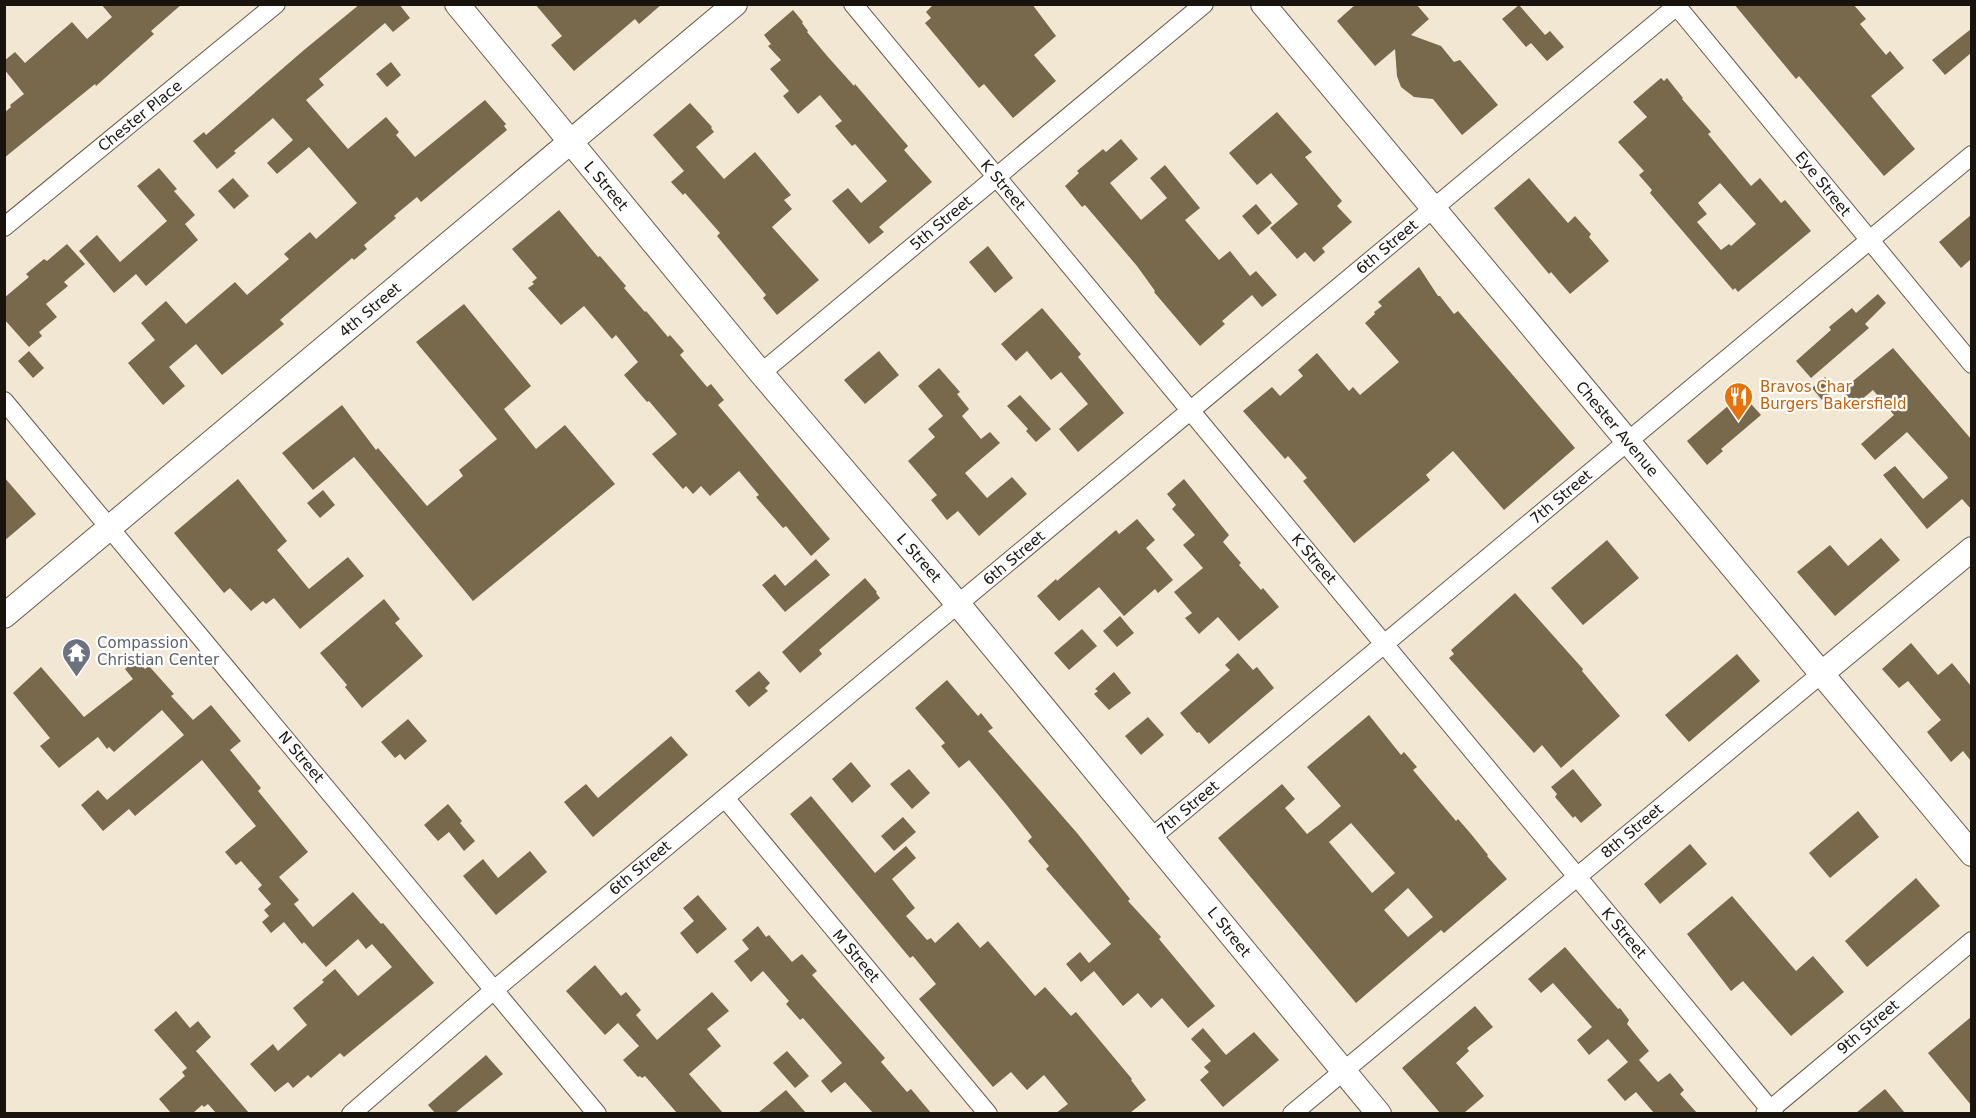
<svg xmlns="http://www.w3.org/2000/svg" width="1976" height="1118" font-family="'DejaVu Sans',sans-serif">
<rect width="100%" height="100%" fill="#f2e7d2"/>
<g fill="#78694d" fill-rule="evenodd">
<polygon points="101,4 182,4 151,31 154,34 96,86 95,84 4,158 4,113 11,107 10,105 24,94 4,69 4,61 15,52 25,63 72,22 87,39 112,17"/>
<polygon points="360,4 399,4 410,18 393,32 385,23 319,79 324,85 306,100 348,149 386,117 399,132 396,135 415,157 485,100 506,124 504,126 507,130 421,202 417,197 394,216 396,218 364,245 367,249 354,260 352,258 280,320 284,324 222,375 196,344 169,367 185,386 163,405 128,363 155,340 141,323 166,301 186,324 235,282 247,295 289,259 284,254 310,232 316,239 357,203 309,147 277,174 267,163 293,140 273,118 234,151 236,153 217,169 193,141 204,132 206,135 304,50"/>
<polygon points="535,4 662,4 639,24 635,19 574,71 551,45 562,36"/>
<polygon points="934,4 1032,4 1056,36 1034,55 1056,81 1013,118 984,84 979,88 925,23 931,18 926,12"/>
<polygon points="1356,4 1416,4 1429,19 1411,35 1441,46 1454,62 1460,60 1498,105 1462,135 1433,99 1414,97 1401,87 1397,76 1395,49 1375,66 1337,21"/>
<polygon points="1734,4 1853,4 1866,19 1860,24 1886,55 1890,51 1904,68 1871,96 1915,149 1884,176 1799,76 1796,79"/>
<polygon points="1519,5 1545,35 1550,31 1564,47 1547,61 1531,43 1526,47 1502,19"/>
<polygon points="793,10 803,22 802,23 808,31 807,32 828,57 854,86 855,84 908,146 904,150 932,182 879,227 884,232 869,244 832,201 848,188 861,203 887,181 855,144 852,146 835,126 842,121 820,95 798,114 783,96 789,91 770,69 781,60 768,46 771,44 764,35"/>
<polygon points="1971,29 1971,53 1945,75 1932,60"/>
<polygon points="391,62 401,75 387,87 376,74"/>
<path d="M1661,78l3,3 3,-3 16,20 -1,1 29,33 -3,2 43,52 9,-8 21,25 4,-3 26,31 -73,61 -3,-4 -2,2 -83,-97 2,-3 -13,-15 5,-4 -26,-29 29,-25 -14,-15zM1720,183l36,41 -25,22 -2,-2 -8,6 -24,-28 10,-8 -9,-11z"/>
<polygon points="690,103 712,127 711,128 714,132 696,147 724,179 755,152 791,195 784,200 792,209 772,227 819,280 777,315 763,298 766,295 717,236 720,233 685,193 683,195 671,182 684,171 653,135"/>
<polygon points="1277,112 1312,152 1305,157 1342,201 1337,206 1352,222 1322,248 1325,252 1314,262 1305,252 1297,259 1270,228 1298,204 1271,173 1257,185 1229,153"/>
<polygon points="1121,139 1138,159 1110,183 1141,220 1167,198 1150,178 1165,165 1200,208 1185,220 1219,260 1230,251 1250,276 1256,271 1277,295 1262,307 1252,295 1222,321 1225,324 1200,346 1154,292 1155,291 1137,266 1097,219 1085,205 1082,207 1065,186 1079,173 1077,171 1103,149 1106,152"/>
<polygon points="159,168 177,189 174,191 195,215 185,224 198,240 146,286 136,274 114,293 79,251 97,235 120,262 167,221 137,186"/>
<polygon points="233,178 249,196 234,209 218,191"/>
<polygon points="1529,178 1568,223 1575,216 1591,234 1589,237 1609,261 1570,294 1551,272 1549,274 1494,208"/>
<polygon points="1256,204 1272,223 1258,235 1242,216"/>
<polygon points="559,210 598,257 600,256 626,286 624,288 645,312 646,311 668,337 670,335 684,351 680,355 707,387 711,384 724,400 718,405 830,539 811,556 786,526 783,528 756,497 759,495 739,471 710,496 701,486 693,494 686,486 683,489 652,454 677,434 649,401 647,402 624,375 638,362 616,335 612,339 584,306 561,325 528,288 534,284 532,282 537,278 512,249"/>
<polygon points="1971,215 1971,259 1961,268 1939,242"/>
<polygon points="67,244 85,264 64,282 68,286 46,304 57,317 39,332 42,336 29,347 4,319 4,298 29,277 26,274 44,259 47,261"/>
<polygon points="988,246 1013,278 995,293 969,262"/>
<polygon points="1419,267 1438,296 1440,296 1454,314 1458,311 1575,448 1504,510 1453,451 1426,475 1430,480 1354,543 1303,481 1307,478 1288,456 1285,459 1243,411 1272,387 1280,396 1303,376 1298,370 1317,353 1349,391 1353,387 1360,395 1399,362 1365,323 1375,314 1374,312 1382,306 1378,302"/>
<polygon points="1878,294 1886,303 1865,324 1869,328 1811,378 1796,361 1831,330 1829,327 1852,308 1856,313"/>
<polygon points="464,304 531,386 504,409 536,449 565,425 615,484 473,601 354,457 313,490 282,453 342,405 376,450 378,448 427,506 463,476 459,470 497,439 416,342"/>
<polygon points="1042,308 1081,354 1078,357 1124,413 1078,452 1059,429 1088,404 1061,372 1051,380 1027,351 1016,361 1001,344"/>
<polygon points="1893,348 1971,439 1971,509 1962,499 1927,529 1883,475 1895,466 1923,499 1948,478 1947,476 1907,432 1875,460 1861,444 1894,415 1873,390 1855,405 1842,390"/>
<polygon points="29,351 44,368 33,378 18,361"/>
<polygon points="879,351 899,375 865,404 844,380"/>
<polygon points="939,368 960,392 957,394 969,409 962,416 981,439 990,432 1000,443 965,473 987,498 1012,477 1027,494 979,536 958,511 947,520 931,500 937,495 908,461 935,437 928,429 943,416 918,386"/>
<polygon points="1825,377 1836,389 1822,400 1812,388"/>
<polygon points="1742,394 1761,415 1721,449 1723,451 1707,465 1687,441"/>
<polygon points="1020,395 1051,429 1036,442 1026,431 1028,429 1007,406"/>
<polygon points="4,477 36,514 4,541"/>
<polygon points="238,479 287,541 277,550 309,589 348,557 364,576 300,629 274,598 266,604 263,601 251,611 230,588 224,593 174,533"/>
<polygon points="1184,479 1229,535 1223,542 1241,563 1239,565 1261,590 1263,588 1279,607 1239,641 1218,617 1199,634 1185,618 1192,613 1174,592 1203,568 1183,545 1195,535 1172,509 1176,505 1167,494"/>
<polygon points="323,490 335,505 320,518 307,503"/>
<polygon points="1137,519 1155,540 1146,548 1173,580 1158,593 1155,589 1124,616 1099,587 1059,621 1037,596 1056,579 1057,581 1116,530 1119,534"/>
<polygon points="1881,538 1900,560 1835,616 1797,572 1830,545 1848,566"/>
<polygon points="1607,540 1639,578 1583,625 1551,588"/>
<polygon points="816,559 830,575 785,612 762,585 775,574 785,586"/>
<polygon points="865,578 877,592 876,593 880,598 819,650 822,654 800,673 782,652"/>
<polygon points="1515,593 1583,669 1582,671 1620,716 1561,768 1542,745 1534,753 1449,658 1454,654 1451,650"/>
<polygon points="384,599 400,619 395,623 423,656 362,708 345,687 347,685 320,653"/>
<polygon points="1120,616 1134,633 1117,647 1103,631"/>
<polygon points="1082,629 1097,646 1069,670 1054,653"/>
<polygon points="1911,643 1938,675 1952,663 1971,686 1971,761 1963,751 1951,762 1927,732 1941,720 1908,681 1899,688 1882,669"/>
<polygon points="1238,653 1253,670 1257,667 1274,688 1209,744 1199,732 1197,733 1180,713 1230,670 1225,665"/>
<polygon points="1737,654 1760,681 1689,742 1665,715"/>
<polygon points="136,659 145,669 149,666 174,694 171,696 193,720 211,705 241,741 230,750 261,788 258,791 308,852 279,877 299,900 294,904 313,927 353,892 381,924 383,923 434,983 344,1057 340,1053 311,1078 308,1075 293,1088 288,1082 275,1092 250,1064 273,1044 278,1051 307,1025 293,1008 324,982 322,980 335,969 358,996 392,967 372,944 366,949 358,939 326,967 304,942 302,944 284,922 271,933 262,922 269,916 264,910 271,904 258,889 262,885 241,861 236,865 225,852 256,826 202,760 135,816 129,809 103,831 81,805 98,790 107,800 184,735 162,710 114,752 109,747 107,749 98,737 59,768 40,746 50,738 13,693 41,667 84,717 133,679 125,669"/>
<polygon points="759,671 770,683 765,688 768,691 749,707 735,691"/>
<polygon points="1114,672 1131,693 1109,710 1094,694 1098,691 1095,689"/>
<polygon points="947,680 978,716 981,713 993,728 988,731 1077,833 1130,899 1128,901 1161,937 1159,939 1215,1006 1188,1028 1162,998 1151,1008 1138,993 1123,1006 1094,971 1081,982 1066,964 1080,952 1089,963 1111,944 1046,869 1049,866 1028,841 1032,837 1005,803 969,760 959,768 941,746 945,743 915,708"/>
<path d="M1369,715l32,40 3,-3 13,15 -4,3 43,51 2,-2 13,15 17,21 -1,1 20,23 -63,54 -3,-3 -85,73 -138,-165 64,-54 13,15 -10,9 22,26 12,-9 22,-19 -34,-39zM1351,823l44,50 -23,20 -43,-51zM1408,888l25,29 -25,20 -24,-27z"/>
<polygon points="1148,717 1164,735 1141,755 1125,736"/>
<polygon points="408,719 427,741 405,760 400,754 395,758 381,742"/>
<polygon points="671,736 688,755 593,837 564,802 586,784 598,798"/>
<polygon points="851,762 871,786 852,803 832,779"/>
<polygon points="909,769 930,793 912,809 890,784"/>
<polygon points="1573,769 1602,805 1581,823 1575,816 1573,818 1555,797 1557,794 1551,787"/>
<polygon points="811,796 875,873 906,846 916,858 892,879 915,908 906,916 927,940 931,938 935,943 958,922 980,948 988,941 1035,996 1045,987 1071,1016 1076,1012 1132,1079 1131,1080 1146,1100 1130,1113 1056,1113 1068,1104 1044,1075 1027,1090 1011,1072 993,1087 919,999 936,984 913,956 910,958 790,814"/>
<polygon points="448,804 462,821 460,823 475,841 464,851 449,832 438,841 424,825"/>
<polygon points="1858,811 1879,837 1830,878 1809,853"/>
<polygon points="903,817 916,832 894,851 881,836"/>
<polygon points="1690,844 1707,864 1660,904 1644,884"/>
<polygon points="530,851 547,872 496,915 463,876 483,859 498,878"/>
<polygon points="1916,878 1940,906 1867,967 1845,941"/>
<polygon points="698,895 727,929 697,954 680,933 694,921 683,908"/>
<polygon points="1732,896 1796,971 1813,956 1844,992 1791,1036 1743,981 1731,991 1687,934"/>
<polygon points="758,926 766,937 769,935 792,962 802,954 817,971 812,975 885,1058 881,1062 907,1092 911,1089 931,1113 873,1113 845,1082 831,1093 821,1081 842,1063 803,1018 800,1020 786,1004 789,1001 763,971 751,982 734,961 749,949 742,940"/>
<polygon points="1565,947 1618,1009 1620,1008 1629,1020 1627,1024 1649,1051 1639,1060 1658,1082 1670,1073 1684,1090 1680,1094 1697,1113 1654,1113 1636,1092 1625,1101 1607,1080 1628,1062 1608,1039 1589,1055 1577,1040 1592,1027 1553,983 1541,993 1528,979"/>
<polygon points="595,965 621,996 626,992 641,1010 636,1015 657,1040 712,992 729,1011 707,1029 721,1046 689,1074 723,1113 677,1113 645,1076 642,1078 640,1076 638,1077 623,1060 639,1046 618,1023 605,1035 566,991"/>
<polygon points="1475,1006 1493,1027 1467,1048 1469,1051 1456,1063 1484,1096 1464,1113 1440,1113 1402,1068"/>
<polygon points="176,1011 190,1028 198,1021 211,1037 196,1051 249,1113 216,1113 208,1104 204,1107 202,1105 193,1113 171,1113 159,1099 185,1076 182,1072 187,1068 154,1030"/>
<polygon points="1971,1017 1971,1105 1928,1053"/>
<polygon points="1203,1028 1226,1055 1254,1032 1279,1060 1223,1107 1200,1080 1209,1072 1204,1067 1211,1061 1191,1039"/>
<polygon points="787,1051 809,1076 795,1088 773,1063"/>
<polygon points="486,1055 503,1074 455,1113 435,1113 428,1105"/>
<polygon points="1885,1089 1905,1113 1856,1113"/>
<polygon points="786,1090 806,1113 758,1113"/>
</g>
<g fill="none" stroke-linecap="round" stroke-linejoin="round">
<defs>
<g id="street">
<polyline points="853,4 1774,1114"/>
<polyline points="1675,4 1972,364"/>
<polyline points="4,227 276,4"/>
<polyline points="761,373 1204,4"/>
<polyline points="4,401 597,1114"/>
<polyline points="725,798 988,1114"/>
<polyline points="1151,838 1972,155"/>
<polyline points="351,1114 494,990 1679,4"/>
<polyline points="1292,1114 1821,674"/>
<polyline points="1765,1114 1972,941"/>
</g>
<g id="secondary">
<polyline points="457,4 761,373 958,604 1379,1114"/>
<polyline points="1263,4 1972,854"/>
<polyline points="4,616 735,4"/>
<polyline points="1821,674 1972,549"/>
</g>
</defs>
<use href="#street" stroke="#665c4a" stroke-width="20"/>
<use href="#secondary" stroke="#665c4a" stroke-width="26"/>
<use href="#street" stroke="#fff" stroke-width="18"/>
<use href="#secondary" stroke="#fff" stroke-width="24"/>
</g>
<defs>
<symbol id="restaurant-pin" viewBox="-11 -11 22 30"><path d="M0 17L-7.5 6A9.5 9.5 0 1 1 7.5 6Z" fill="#e8710a" stroke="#fff"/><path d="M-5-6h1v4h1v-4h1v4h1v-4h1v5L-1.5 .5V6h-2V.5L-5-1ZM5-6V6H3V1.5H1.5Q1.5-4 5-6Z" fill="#fff"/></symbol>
<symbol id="temple-pin" viewBox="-11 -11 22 30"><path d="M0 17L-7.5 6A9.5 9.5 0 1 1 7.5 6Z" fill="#6b7280" stroke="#fff"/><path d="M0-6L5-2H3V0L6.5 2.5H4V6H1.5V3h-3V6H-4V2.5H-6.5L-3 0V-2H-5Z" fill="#fff"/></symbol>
</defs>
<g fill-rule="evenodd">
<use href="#restaurant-pin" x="1722" y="380" width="33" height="45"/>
<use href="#temple-pin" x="60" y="636" width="33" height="45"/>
</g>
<g text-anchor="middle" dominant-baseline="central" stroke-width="4.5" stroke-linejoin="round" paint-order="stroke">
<g font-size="15" fill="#18140d" stroke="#fff">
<text transform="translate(140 116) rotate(-39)">Chester Place</text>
<text transform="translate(1823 184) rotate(51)">Eye Street</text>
<text transform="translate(1003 185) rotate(50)">K Street</text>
<text transform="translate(606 186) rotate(50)">L Street</text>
<text transform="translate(941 223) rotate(-40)">5th Street</text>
<text transform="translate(1387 247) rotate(-40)">6th Street</text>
<text transform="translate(370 310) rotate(-40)">4th Street</text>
<text transform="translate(1617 429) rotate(50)">Chester Avenue</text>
<text transform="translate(1561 497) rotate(-40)">7th Street</text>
<text transform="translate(919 558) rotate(49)">L Street</text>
<text transform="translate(1014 558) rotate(-40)">6th Street</text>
<text transform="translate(1314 559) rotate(50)">K Street</text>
<text transform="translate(301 757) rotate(50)">N Street</text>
<text transform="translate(1188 808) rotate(-40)">7th Street</text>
<text transform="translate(1632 831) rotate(-40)">8th Street</text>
<text transform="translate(640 868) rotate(-40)">6th Street</text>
<text transform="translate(1229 932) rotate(51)">L Street</text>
<text transform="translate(1624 933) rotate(50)">K Street</text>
<text transform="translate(856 956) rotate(50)">M Street</text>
<text transform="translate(1868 1027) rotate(-40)">9th Street</text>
</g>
<g font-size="15" fill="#c56008" stroke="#fff" text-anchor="start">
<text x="1760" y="387">Bravos Char<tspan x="1760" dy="17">Burgers Bakersfield</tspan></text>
</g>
<g font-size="15" fill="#5b616d" stroke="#fff" text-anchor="start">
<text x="97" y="643">Compassion<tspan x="97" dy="17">Christian Center</tspan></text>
</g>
</g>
<rect width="1976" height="1118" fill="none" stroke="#18140d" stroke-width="12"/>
</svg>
